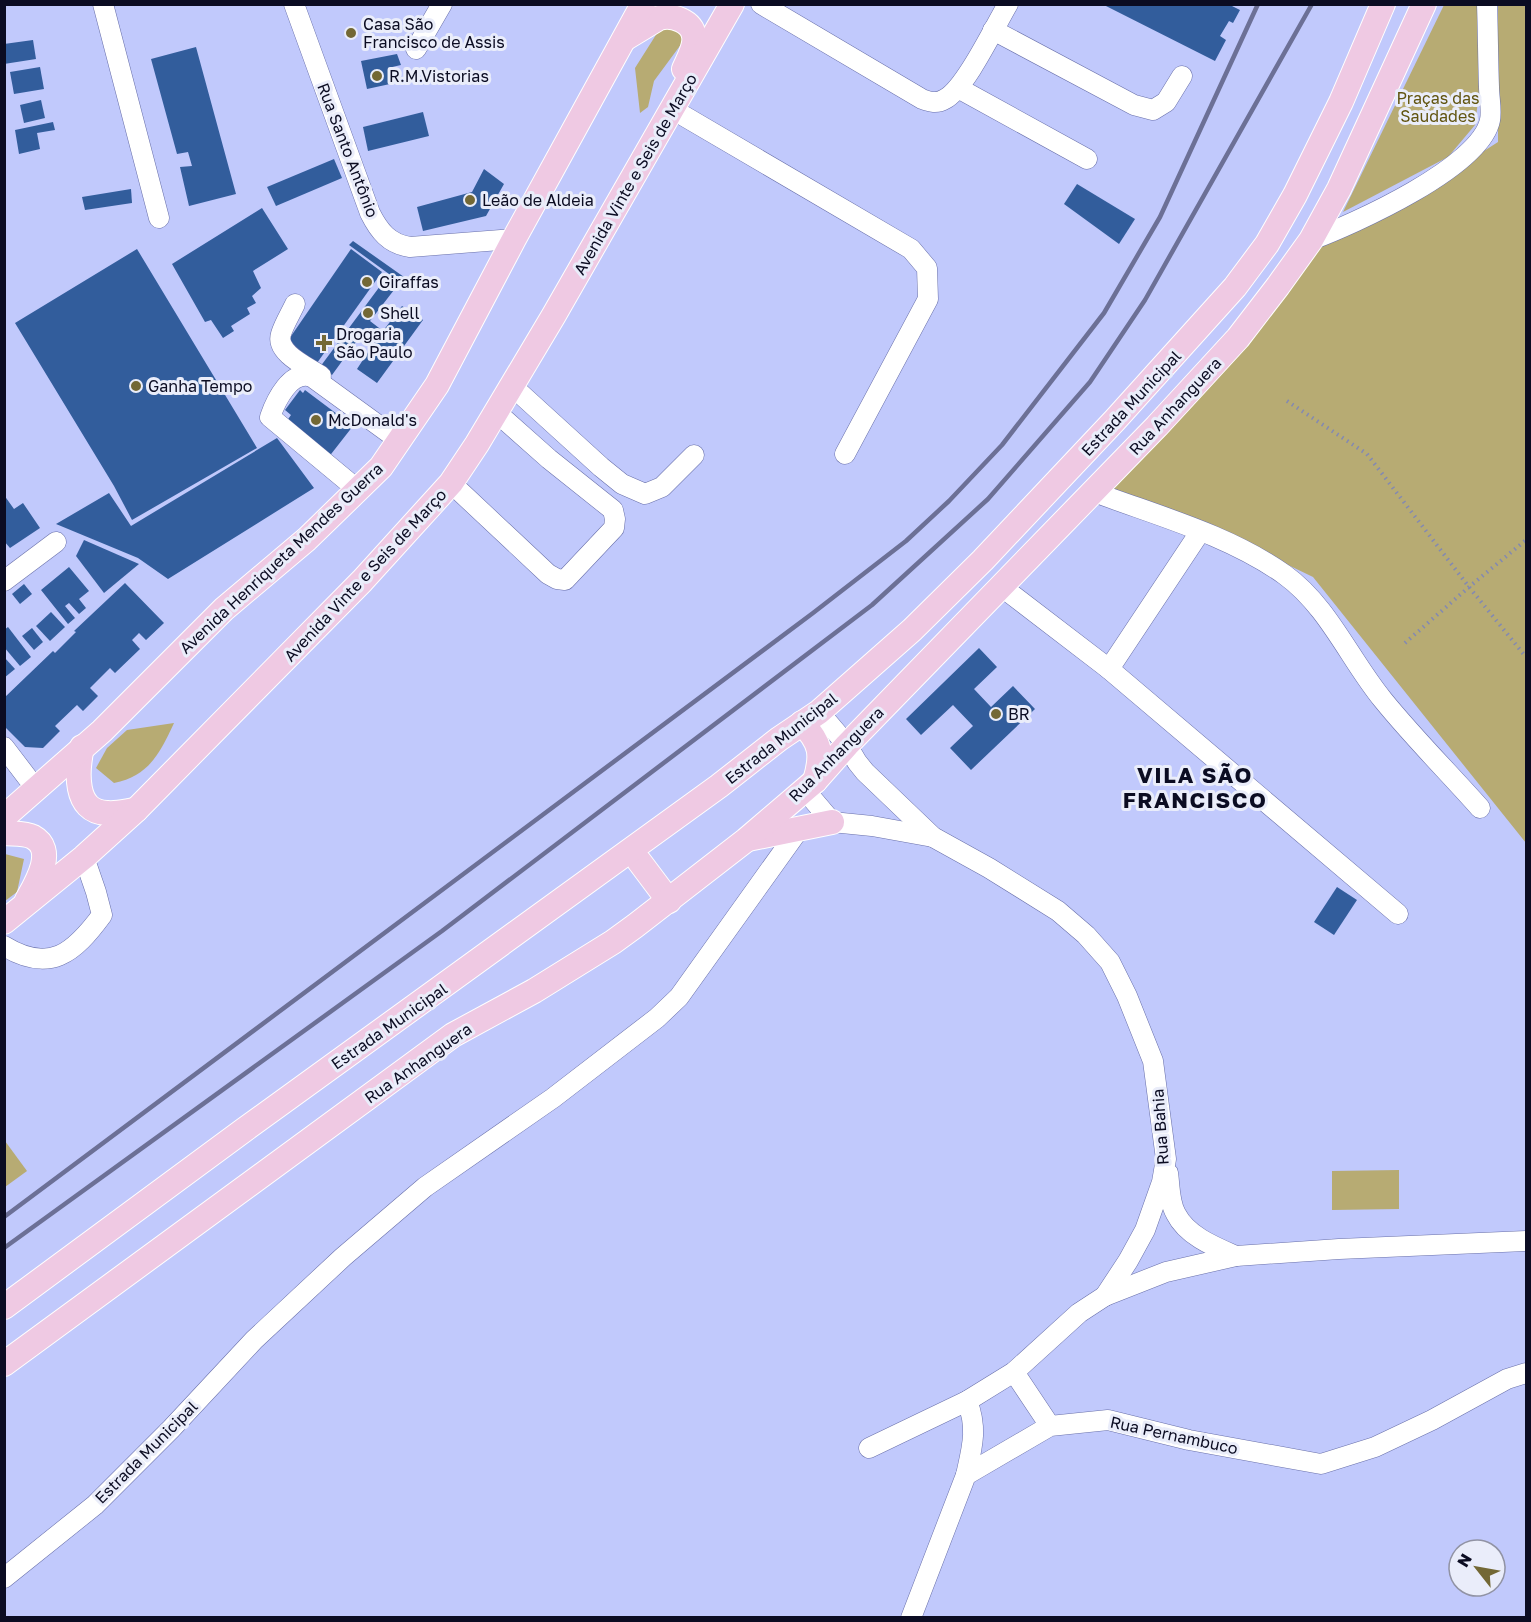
<svg xmlns="http://www.w3.org/2000/svg" width="1531" height="1622" font-family="'Golos Text',sans-serif">
<rect width="100%" height="100%" fill="#c1c9fc"/>
<g fill="#b7ab73">
<polygon points="1444,5 1477,5 1479,93 1475,125 1448,157 1343,212"/>
<polygon points="1498,5 1526,5 1526,843 1313,577 1195,520 1108,490 1317,249 1367,226 1498,142"/>
<polygon points="666,19 684,27 682,43 654,81 648,107 640,113 635,68"/>
<path d="M174,723c-14,30 -25,53 -60,60l-18,-15 11,-20 20,-18z"/>
<polygon points="5,854 24,859 17,892 5,901"/>
<polygon points="5,1141 27,1171 5,1187"/>
<polygon points="1399,1170 1399,1209 1332,1210 1332,1171"/>
</g>
<g fill="#325d9c">
<polygon points="1102,4 1228,4 1240,10 1233,23 1229,21 1220,36 1226,40 1215,61"/>
<polygon points="33,40 36,59 4,64 4,44"/>
<polygon points="196,47 236,194 189,206 180,167 192,166 188,152 177,154 151,59"/>
<polygon points="397,54 401,65 388,68 390,84 367,89 361,61"/>
<polygon points="40,67 44,89 14,94 10,72"/>
<polygon points="41,100 45,118 24,123 20,105"/>
<polygon points="423,112 429,136 368,151 363,127"/>
<polygon points="53,122 55,130 37,133 40,149 19,154 15,130"/>
<polygon points="334,159 342,178 276,206 267,187"/>
<polygon points="484,169 504,184 486,216 423,231 417,207 472,192"/>
<polygon points="1077,184 1135,219 1119,244 1064,204"/>
<polygon points="131,189 132,203 85,210 82,197"/>
<polygon points="262,208 288,249 253,271 261,288 252,296 256,303 247,308 250,314 231,326 234,331 223,338 211,320 205,322 172,264"/>
<polygon points="353,241 404,277 370,321 383,331 402,306 423,320 377,383 357,369 376,340 364,331 332,375 320,367 389,274 349,245"/>
<polygon points="137,249 257,448 132,520 114,486 15,323"/>
<polygon points="351,249 382,272 317,363 287,342"/>
<polygon points="300,390 303,393 305,390 353,426 328,458 284,425 291,415 285,410"/>
<polygon points="277,438 314,488 168,579 138,558 56,524 109,493 131,526"/>
<polygon points="4,495 14,509 23,503 40,528 10,548 4,541"/>
<polygon points="84,540 139,564 104,593 76,556"/>
<polygon points="69,567 89,591 79,599 86,608 79,614 69,603 65,606 75,618 68,624 41,590"/>
<polygon points="125,583 164,623 146,640 139,633 132,640 140,649 115,673 110,668 90,688 98,696 83,711 77,705 55,726 60,731 43,748 25,747 4,726 4,698 53,651 55,653 76,632 74,631"/>
<polygon points="24,584 32,594 20,604 12,594"/>
<polygon points="51,612 65,627 50,641 36,626"/>
<polygon points="8,627 31,657 20,666 4,647 4,630"/>
<polygon points="32,628 43,642 34,650 22,636"/>
<polygon points="979,648 997,667 974,689 991,707 1013,686 1035,709 971,770 950,748 973,726 953,705 921,735 906,719"/>
<polygon points="4,657 15,669 4,678"/>
<polygon points="1337,887 1357,900 1334,935 1314,922"/>
</g>
<g fill="none" stroke-linecap="round" stroke-linejoin="round">
<defs>
<g id="minor">
<polyline points="103,4 159,218"/>
<path d="M294,4l76,209c9,18 19,31 40,34l104,-8"/>
<path d="M761,4l161,95c8,3 15,5 23,0 20,-10 50,-73 63,-95"/>
<polyline points="993,30 1134,105 1153,110 1166,102 1182,76"/>
<polyline points="416,49 442,4"/>
<polyline points="958,88 1087,159"/>
<polyline points="672,109 911,249 927,268 928,299 845,454"/>
<path d="M1311,240c43,-16 170,-73 179,-120 2,-10 -1,-23 -1,-33 -1,-27 -1,-55 -2,-83"/>
<path d="M295,304c-4,9 -11,20 -14,30 -6,19 27,33 40,42"/>
<polyline points="512,386 601,467 622,484 645,494 662,487 694,455"/>
<polyline points="451,483 548,574 557,579 565,580 614,528 615,519 613,510 549,459 496,412"/>
<path d="M358,490l-88,-73c6,-17 21,-48 42,-40l88,64"/>
<path d="M1094,492c64,24 135,43 191,83 43,31 65,85 98,125 30,37 65,72 97,108"/>
<polyline points="4,581 56,542"/>
<polyline points="1002,587 1109,669 1398,914"/>
<polyline points="1109,669 1200,532"/>
<polyline points="819,712 847,745 857,762 865,772 933,837 989,868 1058,911 1086,935 1110,962 1127,996 1153,1061 1166,1159 1162,1182 1145,1230 1128,1261 1105,1296 1079,1313 1014,1372 967,1401 869,1448"/>
<polyline points="4,747 36,789"/>
<polyline points="804,789 832,822 872,826 933,837"/>
<path d="M4,946c46,28 70,7 98,-31l-6,-23 -12,-35"/>
<path d="M1168,1173c2,13 1,29 8,41 11,22 39,33 60,42"/>
<polyline points="1105,1296 1166,1272 1236,1256 1339,1249 1526,1241"/>
<polyline points="1014,1372 1050,1426"/>
<path d="M966,1475c6,-27 12,-47 1,-74"/>
<polyline points="4,1578 95,1505 171,1429 254,1340 343,1257 425,1187 553,1098 657,1018 679,997 800,828"/>
<polyline points="911,1618 966,1475 1050,1426 1108,1420 1189,1440 1321,1464 1375,1447 1432,1420 1507,1379 1526,1373"/>
</g>
<g id="major">
<path d="M626,38l33,-20c13,-4 33,3 35,18 2,10 -6,24 -10,33"/>
<path d="M802,723c19,20 21,31 13,58"/>
<path d="M82,747c-5,23 -9,65 25,66 10,1 20,-2 29,-3"/>
<polyline points="4,817 102,731 224,609 307,539 381,467 437,385 514,239 643,4"/>
<path d="M4,833c9,1 21,0 29,4 24,13 3,47 -6,63"/>
<polyline points="748,839 832,822"/>
<polyline points="639,861 669,901"/>
<polyline points="4,922 84,857 136,810 362,581 451,483 477,444 554,315 732,4"/>
<polyline points="4,1307 244,1130 719,786 779,739 819,712 912,630 983,560 1115,420 1235,287 1267,244 1295,195 1341,102 1383,4"/>
<polyline points="4,1364 453,1035 534,991 613,942 635,926 746,840 815,781 847,745 1157,426 1238,338 1278,286 1311,240 1339,189 1424,4"/>
</g>
</defs>
<use href="#minor" stroke="#6970aa" stroke-width="21"/>
<use href="#major" stroke="#fff" stroke-width="26"/>
<g stroke="#8389b2" stroke-width="4" stroke-dasharray="1.5 4.5" stroke-linecap="butt">
<polyline points="1287,401 1367,454 1469,587 1526,657"/>
<polyline points="1405,643 1469,587 1526,540"/>
</g>
<use href="#minor" stroke="#fff" stroke-width="20"/>
<use href="#major" stroke="#efc9e3" stroke-width="24"/>
<g stroke="#6c7096" stroke-width="4.5">
<polyline points="4,1217 813,613 906,541 949,501 1002,445 1104,313 1160,217 1258,4"/>
<polyline points="4,1248 442,931 872,605 988,499 1090,382 1145,300 1312,4"/>
</g>
</g>
<g fill="#736835" stroke="#eaedfa" stroke-width="2">
<circle cx="351" cy="33" r="6"/>
<circle cx="377" cy="76" r="6"/>
<circle cx="470" cy="200" r="6"/>
<circle cx="367" cy="282" r="6"/>
<circle cx="368" cy="313" r="6"/>
<path d="M321 334h6v6h6v6h-6v6h-6v-6h-6v-6h6z"/>
<circle cx="136" cy="386" r="6"/>
<circle cx="316" cy="420" r="6"/>
<circle cx="996" cy="714" r="6"/>
</g>
<g text-anchor="middle" dominant-baseline="central" stroke-width="6" stroke-linejoin="round" paint-order="stroke">
<g font-size="16" fill="#0b0c22" stroke="#eaedfa" text-anchor="start">
<text x="363" y="24">Casa São<tspan x="363" dy="18">Francisco de Assis</tspan></text>
<text x="389" y="76">R.M.Vistorias</text>
<text x="482" y="200">Leão de Aldeia</text>
<text x="379" y="282">Giraffas</text>
<text x="380" y="313">Shell</text>
<text x="336" y="334">Drogaria<tspan x="336" dy="18">São Paulo</tspan></text>
<text x="148" y="386">Ganha Tempo</text>
<text x="328" y="420">McDonald's</text>
<text x="1008" y="714">BR</text>
</g>
<g font-size="16" fill="#615410" stroke="#eaedfa">
<text x="1438" y="98">Praças das<tspan x="1438" dy="18">Saudades</tspan></text>
</g>
<g font-size="16" fill="#0b0c22" stroke="#eaedfa">
<text transform="translate(348 150) rotate(69)">Rua Santo Antônio</text>
<text transform="translate(635 174) rotate(-60)">Avenida Vinte e Seis de Março</text>
<text transform="translate(1131 403) rotate(-47)">Estrada Municipal</text>
<text transform="translate(1175 406) rotate(-47)">Rua Anhanguera</text>
<text transform="translate(281 558) rotate(-43)">Avenida Henriqueta Mendes Guerra</text>
<text transform="translate(365 575) rotate(-47)">Avenida Vinte e Seis de Março</text>
<text transform="translate(781 738) rotate(-38)">Estrada Municipal</text>
<text transform="translate(836 754) rotate(-45)">Rua Anhanguera</text>
<text transform="translate(389 1026) rotate(-35)">Estrada Municipal</text>
<text transform="translate(418 1063) rotate(-35)">Rua Anhanguera</text>
<text transform="translate(1160 1127) rotate(-94)">Rua Bahia</text>
<text transform="translate(1174 1435) rotate(12)">Rua Pernambuco</text>
<text transform="translate(146 1452) rotate(-45)">Estrada Municipal</text>
</g>
<g font-size="22" font-weight="bold" letter-spacing="1.5" fill="#0b0c22" stroke="#eaedfa">
<text x="1195" y="774">VILA SÃO<tspan x="1195" dy="25">FRANCISCO</tspan></text>
</g>
</g>
<rect width="1531" height="1622" fill="none" stroke="#0b0c22" stroke-width="12"/>
<g transform="translate(1477 1568) rotate(301)"><circle r="28" fill="#eaedfa" stroke="#9193a4" stroke-width="1.5"/>
<path d="M0-4.5L10 22L0 15L-10 22Z" fill="#736835"/>
<text y="-9" font-size="16" font-weight="bold" text-anchor="middle" fill="#0b0c22">N</text>
</g>
</svg>
